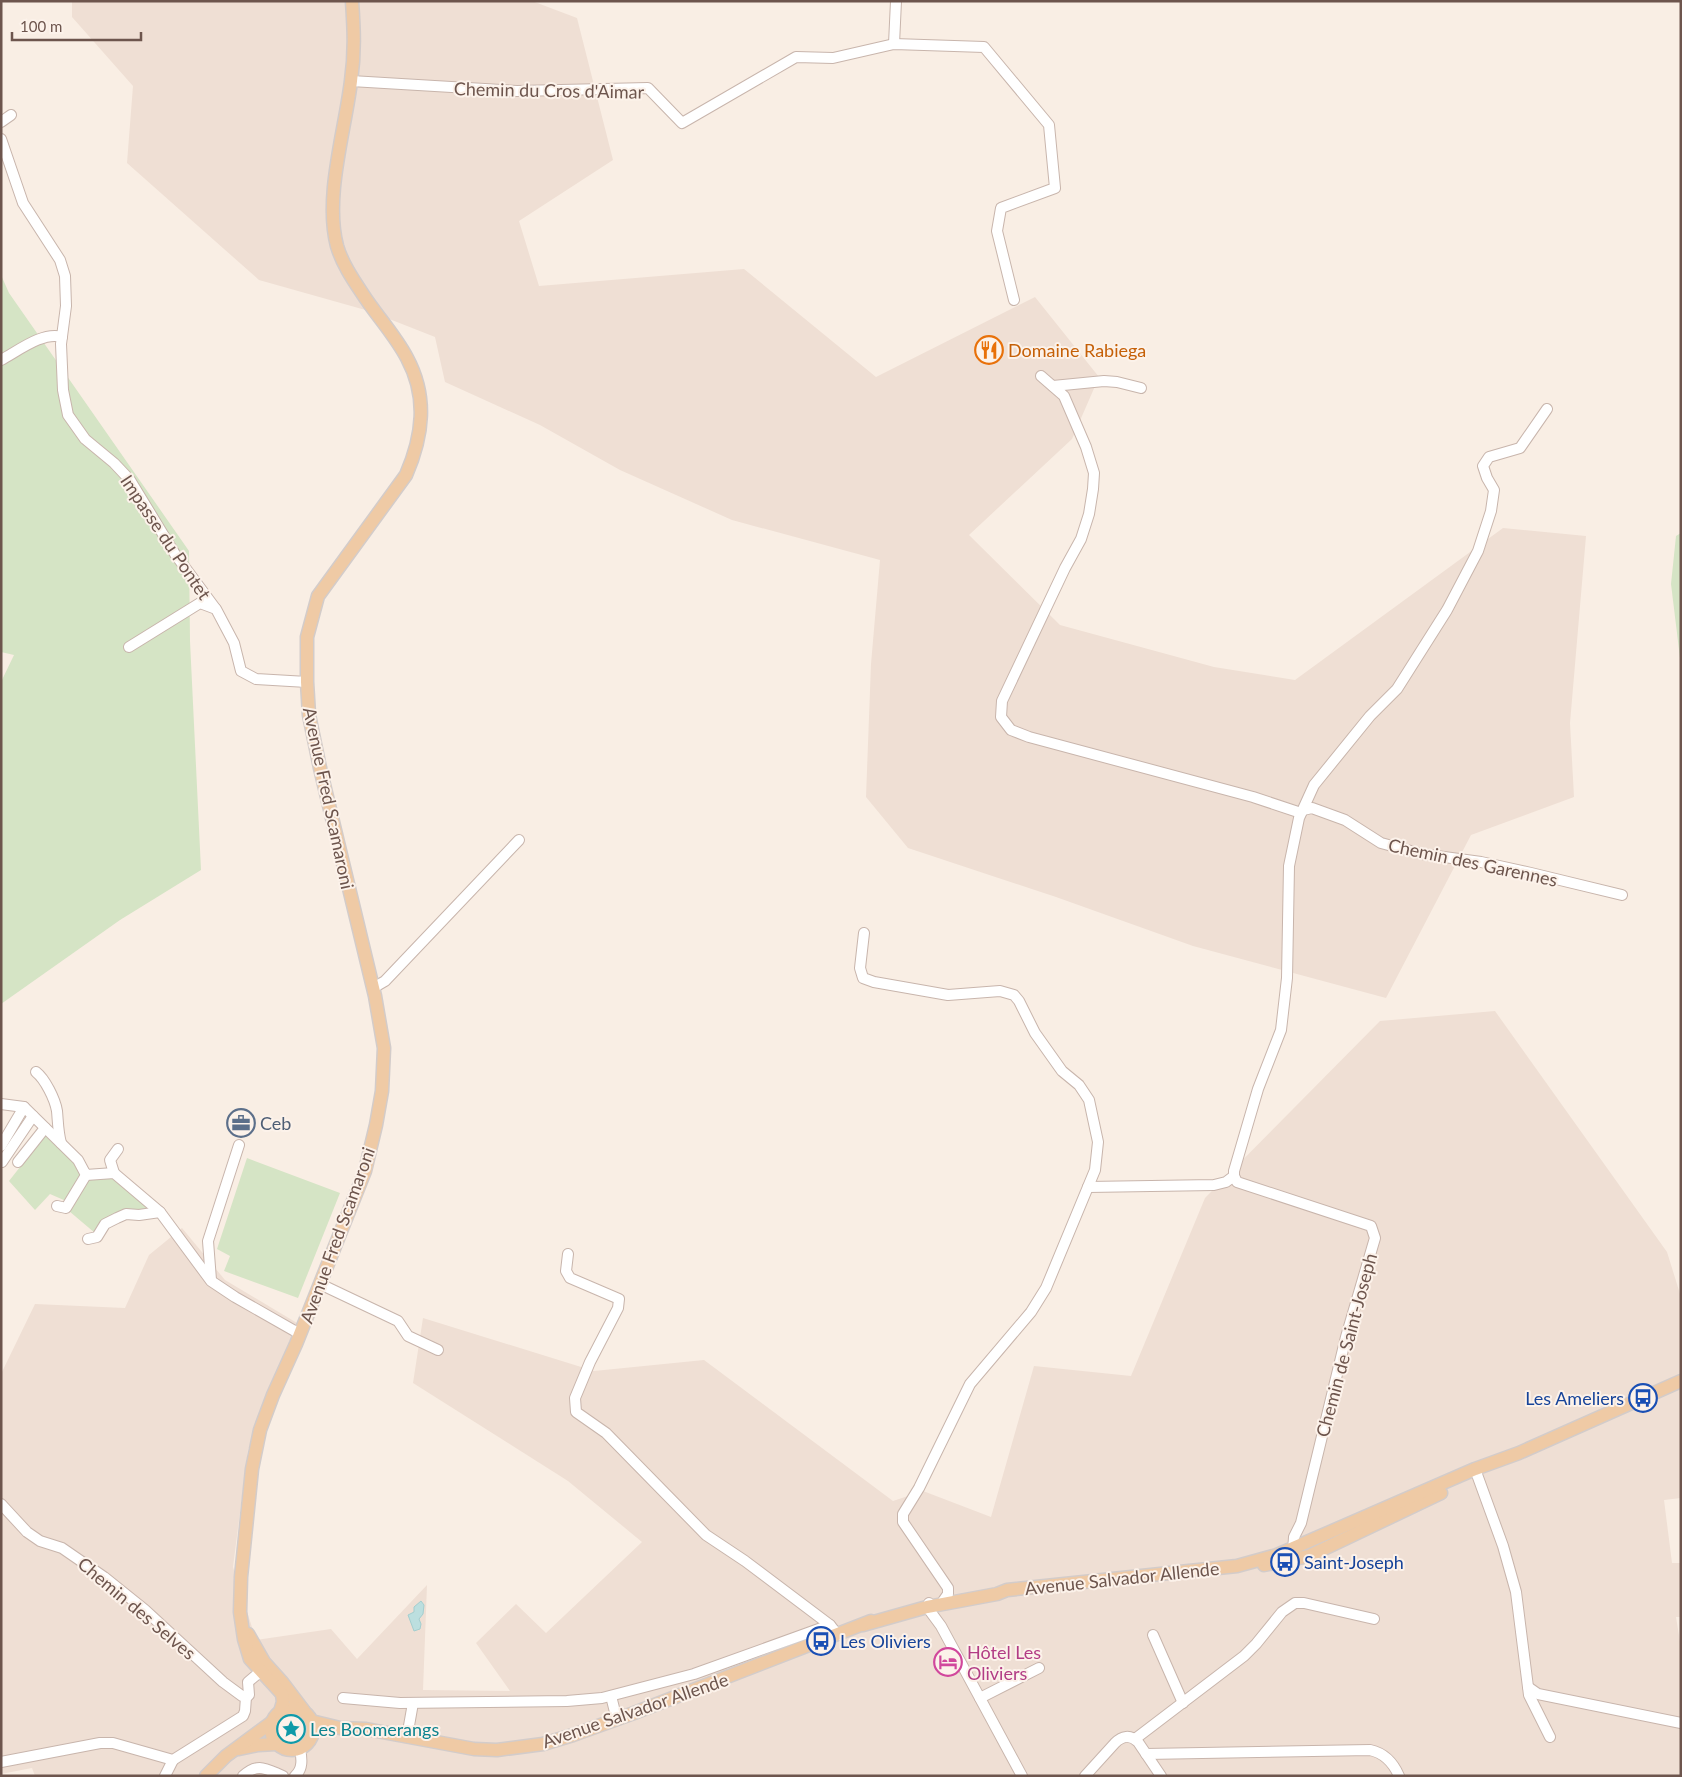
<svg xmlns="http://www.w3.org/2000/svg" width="1682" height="1777" font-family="Lato,sans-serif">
<rect width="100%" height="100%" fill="#f9eee4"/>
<g fill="#efdfd4">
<polygon points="72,1 532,1 577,18 613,160 519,221 539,286 744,269 876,377 1035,297 1099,377 1072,439 969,535 1060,625 1214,667 1295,680 1503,528 1586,536 1570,723 1574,797 1471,835 1386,998 1193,946 1056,897 908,848 866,797 871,664 880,560 732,520 620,470 540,425 445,382 435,337 369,311 259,280 127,163 133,86 72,17"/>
<polygon points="1495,1011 1667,1252 1681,1297 1681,1498 1664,1500 1672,1563 1681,1563 1681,1617 1676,1617 1681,1648 1681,1776 35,1776 32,1768 1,1774 1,1374 35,1304 125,1308 149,1255 182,1228 225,1280 297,1323 248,1450 233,1567 256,1640 331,1629 357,1659 427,1585 423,1690 510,1691 476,1643 516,1604 546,1633 642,1542 568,1481 413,1383 423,1318 594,1371 704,1360 893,1501 923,1491 991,1517 1034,1366 1131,1376 1205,1198 1380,1021"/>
</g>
<g fill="#d5e4c5">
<polygon points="1,275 9,293 189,551 190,641 201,870 120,920 1,1004 1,682 14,655 1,652"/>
<polygon points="1681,533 1681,666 1671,584 1676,536"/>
<polygon points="46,1134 75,1163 82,1175 66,1201 50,1194 35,1210 9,1181"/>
<polygon points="247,1158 340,1193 298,1298 224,1271 230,1256 217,1249"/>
<polygon points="113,1177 153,1210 139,1212 95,1233 69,1211 89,1180"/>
<circle cx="292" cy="1730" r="16"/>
</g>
<polygon fill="#bcdfdf" stroke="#a3cecf" points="421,1601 424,1605 423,1614 419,1619 421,1624 420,1629 414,1631 408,1615 414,1612 414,1607"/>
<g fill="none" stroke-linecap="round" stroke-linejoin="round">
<defs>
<g id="minor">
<polyline points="894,44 896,1"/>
<polyline points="351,81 517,91 648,88 682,123 796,57 833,58 894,44 984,47 1049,125 1055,188 1001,208 997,231 1014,300"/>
<polyline points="1,122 11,115"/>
<polyline points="1,139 23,203 60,260 65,276 66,306 61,344 63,390 68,415 85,439 114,463 130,480 175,554 215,608"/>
<path d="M1,360c17,-9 42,-29 61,-23"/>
<polyline points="1041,376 1064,396 1086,447 1094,473 1093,489 1089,514 1081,539 1065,568 1002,701 1001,717 1011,730 1029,737 1253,797 1301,813"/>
<polyline points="1053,386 1104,381 1117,382 1141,388"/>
<polyline points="129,647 200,603 216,609 234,643 241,671 256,679 307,682"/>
<polyline points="1303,810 1312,808 1345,820 1381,843 1422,854 1481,862 1531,873 1622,895"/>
<polyline points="864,933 860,968 863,978 874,982 948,995 1000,991 1014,995 1019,1001 1035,1033 1062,1071 1079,1085 1089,1100 1098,1142 1095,1170 1046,1288 1031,1312 970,1384 919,1488 903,1514 903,1522 948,1588 948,1594 941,1604"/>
<polyline points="373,988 385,981 519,840"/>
<path d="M36,1072c9,7 19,27 21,39 1,11 1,21 4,32"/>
<polyline points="1,1104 24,1107 78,1160 86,1175 114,1173 160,1212 211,1281 235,1297 300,1334"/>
<polyline points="1,1146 24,1107"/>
<polyline points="2,1162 33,1116"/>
<polyline points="18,1162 45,1128"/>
<polyline points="114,1173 110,1160 118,1149"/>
<polyline points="1088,1187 1214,1185 1226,1182 1234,1176"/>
<polyline points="57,1206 66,1208 86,1175"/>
<polyline points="88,1239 97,1237 105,1224 117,1218 126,1214 139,1215 160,1212"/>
<polyline points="568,1254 566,1271 570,1278 619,1299 618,1308 590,1362 575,1398 576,1412 606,1433 706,1535 745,1561 830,1625 838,1635"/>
<polyline points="211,1280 208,1241 239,1145"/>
<polyline points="320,1284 398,1321 408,1336 438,1350"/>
<polyline points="1475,1469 1503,1546 1516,1592 1529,1695 1550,1737"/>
<polyline points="1,1504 27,1532 40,1541 62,1548 104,1577 145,1610 223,1682 242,1696 246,1697 249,1695 248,1682 260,1672 265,1671 267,1673"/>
<polyline points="1292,1554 1293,1552 1294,1537 1301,1523 1346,1337 1375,1238 1371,1226 1237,1182 1234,1176 1234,1171 1258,1089 1281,1030 1287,978 1289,866 1299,818 1314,785 1370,716 1397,689 1447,610 1478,551 1491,511 1494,490 1487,478 1483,466 1489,457 1520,448 1547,409"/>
<polyline points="929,1603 927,1607 941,1626 1022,1776"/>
<polyline points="1153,1635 1183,1703"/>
<polyline points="1528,1687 1538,1694 1681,1723"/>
<polyline points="611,1696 617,1720"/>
<polyline points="343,1698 400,1703 567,1701 602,1698 694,1674 830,1625"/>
<polyline points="980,1698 1039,1668"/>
<polyline points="407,1737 413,1703"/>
<polyline points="1135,1739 1244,1656 1256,1644 1282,1612 1295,1603 1304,1603 1374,1619"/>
<path d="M1146,1754l224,-4c14,3 23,12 29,26"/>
<polyline points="1,1762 100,1743 113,1743 173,1760 243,1716 245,1711 246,1697"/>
<polyline points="165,1776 173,1760"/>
<path d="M243,1776c15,-14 23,-7 40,0"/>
<path d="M295,1776c8,-7 7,-17 5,-27"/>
<path d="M1085,1776l30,-33c7,-7 15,-9 23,-1l23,34"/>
</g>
<g id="major">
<polyline points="1264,1565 1309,1556 1441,1493"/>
<polyline points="863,1625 927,1607 997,1594 1007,1590 1237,1566 1277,1555 1475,1469 1519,1453 1681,1381"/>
<polyline points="248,1634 264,1662 282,1682 304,1711"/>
<circle cx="292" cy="1729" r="21"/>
<path d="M280,1712l3,-10 -1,-8 -32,-35 -6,-20 -4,-27 1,-35 11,-108 8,-39 13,-35 23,-51 69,-173 11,-46 6,-34 2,-43 -9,-52 -55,-228 -11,-53 -2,-33v-45l11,-41 88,-121c17,-39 22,-78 1,-117 -12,-23 -31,-43 -45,-65 -10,-15 -20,-30 -25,-47 -13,-49 8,-115 14,-165 4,-29 3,-51 1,-80"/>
<polyline points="311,1721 340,1728 366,1729 474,1749 497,1750 543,1744 573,1735 634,1713 871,1621"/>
<polyline points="239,1749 258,1745 276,1744"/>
<polyline points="206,1776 226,1756 272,1722"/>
</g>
</defs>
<use href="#minor" stroke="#c8b5ac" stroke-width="12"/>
<use href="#major" stroke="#d3ccca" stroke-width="15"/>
<use href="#minor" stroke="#fff" stroke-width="10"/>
<use href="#major" stroke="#efcaa5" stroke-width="12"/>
</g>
<defs>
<symbol id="restaurant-ring" viewBox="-11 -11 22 22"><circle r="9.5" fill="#fcf2ea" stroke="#e8710a" stroke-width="1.5"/><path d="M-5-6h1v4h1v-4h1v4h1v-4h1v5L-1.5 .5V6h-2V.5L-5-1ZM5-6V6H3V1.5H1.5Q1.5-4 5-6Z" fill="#e8710a"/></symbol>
<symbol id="office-ring" viewBox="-11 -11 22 22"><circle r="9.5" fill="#fcf2ea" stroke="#5c6f8a" stroke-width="1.5"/><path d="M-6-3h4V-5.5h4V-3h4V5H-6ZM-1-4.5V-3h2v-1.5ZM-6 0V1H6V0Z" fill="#5c6f8a"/></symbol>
<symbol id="bus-ring" viewBox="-11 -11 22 22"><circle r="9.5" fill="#fcf2ea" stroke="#1a4fb4" stroke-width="1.5"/><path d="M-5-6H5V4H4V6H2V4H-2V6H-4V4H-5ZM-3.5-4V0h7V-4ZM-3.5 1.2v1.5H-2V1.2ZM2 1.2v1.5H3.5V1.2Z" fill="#1a4fb4"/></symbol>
<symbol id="hotel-ring" viewBox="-11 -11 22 22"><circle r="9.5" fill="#fcf2ea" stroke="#d1479c" stroke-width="1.5"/><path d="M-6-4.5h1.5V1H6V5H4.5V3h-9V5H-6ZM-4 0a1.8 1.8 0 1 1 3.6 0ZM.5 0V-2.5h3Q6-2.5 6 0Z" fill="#d1479c"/></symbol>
<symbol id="sight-ring" viewBox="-11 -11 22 22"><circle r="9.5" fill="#fcf2ea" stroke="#0f9aa8" stroke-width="1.5"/><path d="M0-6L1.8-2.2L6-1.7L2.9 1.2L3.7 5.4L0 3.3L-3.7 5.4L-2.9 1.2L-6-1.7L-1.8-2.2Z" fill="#0f9aa8"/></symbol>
</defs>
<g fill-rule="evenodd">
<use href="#restaurant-ring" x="973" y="334" width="32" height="32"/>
<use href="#office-ring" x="225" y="1107" width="32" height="32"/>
<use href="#bus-ring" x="1627" y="1382" width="32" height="32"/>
<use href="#bus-ring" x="1269" y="1546" width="32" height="32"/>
<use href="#bus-ring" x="805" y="1625" width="32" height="32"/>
<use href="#hotel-ring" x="932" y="1646" width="32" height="32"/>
<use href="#sight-ring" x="275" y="1713" width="32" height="32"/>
</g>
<g text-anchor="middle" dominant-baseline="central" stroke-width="4" stroke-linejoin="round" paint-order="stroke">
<g font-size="18" fill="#6d554d" stroke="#fcf2ea">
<text transform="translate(549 90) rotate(1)">Chemin du Cros d'Aimar</text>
<text transform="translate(166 537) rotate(56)">Impasse du Pontet</text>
<text transform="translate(329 798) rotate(78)">Avenue Fred Scamaroni</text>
<text transform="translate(1473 862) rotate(12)">Chemin des Garennes</text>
<text transform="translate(337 1235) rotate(-70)">Avenue Fred Scamaroni</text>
<text transform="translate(1346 1345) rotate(-75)">Chemin de Saint-Joseph</text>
<text transform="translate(1122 1578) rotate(-6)">Avenue Salvador Allende</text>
<text transform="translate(137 1608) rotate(40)">Chemin des Selves</text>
<text transform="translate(635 1710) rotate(-19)">Avenue Salvador Allende</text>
</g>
<g font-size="18" fill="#c56008" stroke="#fcf2ea" text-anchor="start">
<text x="1008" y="350">Domaine Rabiega</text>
</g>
<g font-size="18" fill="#4e5e75" stroke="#fcf2ea" text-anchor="start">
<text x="260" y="1123">Ceb</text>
</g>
<g font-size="18" fill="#164399" stroke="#fcf2ea" text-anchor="start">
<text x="1624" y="1398" text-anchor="end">Les Ameliers</text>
<text x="1304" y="1562">Saint-Joseph</text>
<text x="840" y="1641">Les Oliviers</text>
</g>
<g font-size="18" fill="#b23c85" stroke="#fcf2ea" text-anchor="start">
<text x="967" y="1652">Hôtel Les<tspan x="967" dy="21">Oliviers</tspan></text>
</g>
<g font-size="18" fill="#0d838f" stroke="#fcf2ea" text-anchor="start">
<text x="310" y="1729">Les Boomerangs</text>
</g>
</g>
<rect width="1682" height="1777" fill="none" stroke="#6d554d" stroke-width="5"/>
<path d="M12 32v8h129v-8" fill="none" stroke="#6d554d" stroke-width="2.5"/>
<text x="20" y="32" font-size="15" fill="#6d554d" stroke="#fcf2ea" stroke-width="4" paint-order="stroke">100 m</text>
</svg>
